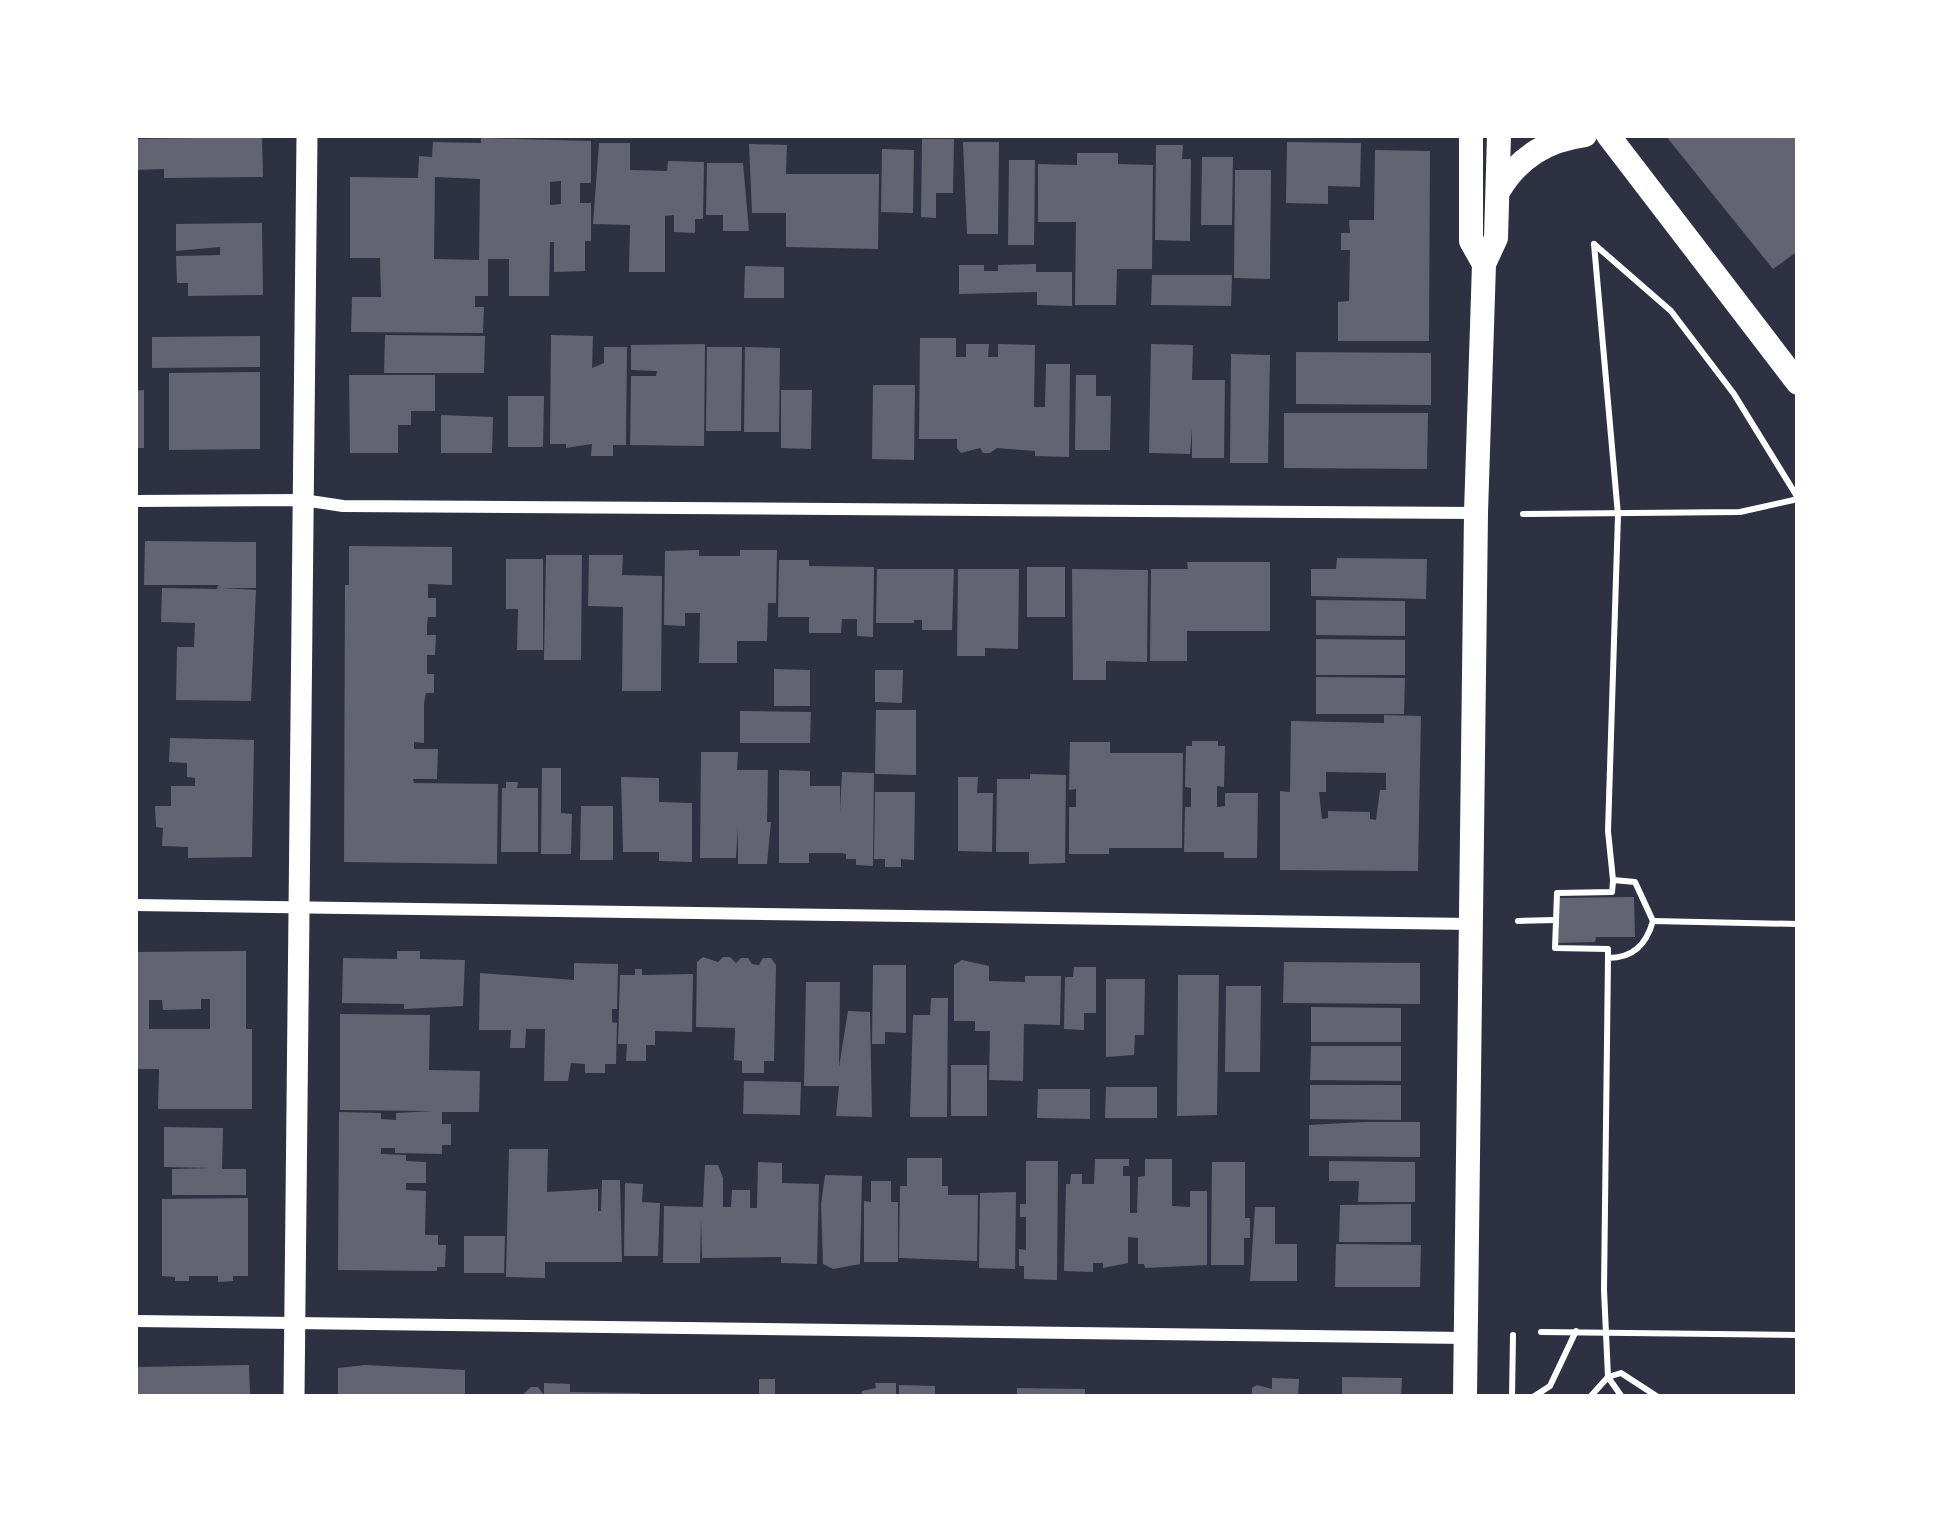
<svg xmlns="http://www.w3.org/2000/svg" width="1933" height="1532" font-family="Arial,sans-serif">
<rect width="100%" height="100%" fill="#2d3142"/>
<g fill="#626471" fill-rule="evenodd">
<polygon points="1665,135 1798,135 1798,251 1773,269"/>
<polygon points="262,137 263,177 164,178 164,169 135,170 135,139"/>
<path d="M481,138l110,3v42h-11v20h11v38h-6v30l-31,1v-30h-4l-1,54h-40v-37h-21v37h-13v11h9l-1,26 -132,-1 1,-35h29l-1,-39h-30v-81l68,1 1,-22 13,1 1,-15 48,1zM435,177l45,2 -1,81 -45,-1zM561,181v23l-11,1v-23z"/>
<polygon points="922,139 954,139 953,193 936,193 936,218 921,217"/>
<polygon points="963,142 999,142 998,234 967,234"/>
<polygon points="1287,142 1361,143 1360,187 1328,186 1328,204 1286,203"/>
<polygon points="599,143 630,143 630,170 667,171 668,161 704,162 703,219 695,219 695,233 674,232 674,215 665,216 665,272 629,272 630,225 593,224"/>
<polygon points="749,144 787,145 786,174 879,174 878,249 786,247 786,213 752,213"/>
<polygon points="1156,145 1183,145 1182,159 1191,159 1190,241 1155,240"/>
<polygon points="882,149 914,150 913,213 881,212"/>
<polygon points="1375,150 1430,151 1429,341 1338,341 1338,302 1349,301 1350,250 1341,250 1341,233 1350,233 1349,220 1374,220"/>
<polygon points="1077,153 1118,153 1118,164 1153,165 1152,269 1117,269 1116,305 1075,305 1076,222 1038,222 1038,164 1077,165"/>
<polygon points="1202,157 1233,157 1232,225 1201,225"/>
<polygon points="1009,160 1035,160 1034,245 1008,245"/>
<polygon points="707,163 743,163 749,231 723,231 723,215 706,215"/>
<polygon points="1235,170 1271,170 1270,279 1234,278"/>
<polygon points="262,223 263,295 188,296 188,283 177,283 176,256 220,255 220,247 176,251 176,224"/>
<polygon points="1036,264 1036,272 1072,272 1072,306 1037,305 1037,292 959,294 959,265 984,265 984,271 998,271 998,265"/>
<polygon points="745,266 784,267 784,298 744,298"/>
<polygon points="1152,275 1232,275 1231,306 1151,305"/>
<polygon points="385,335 485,336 484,373 384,373"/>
<polygon points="551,335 593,336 592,368 604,363 604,347 627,347 626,445 613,445 613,456 591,456 592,444 566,448 566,444 550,444"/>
<polygon points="260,336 260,367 152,368 152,337"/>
<polygon points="920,338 956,338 956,357 966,357 966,344 989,344 988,357 998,357 998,344 1035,345 1034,407 1045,407 1046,364 1070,364 1069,457 1035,456 1035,451 997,448 990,453 983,453 980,448 961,453 957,448 957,439 919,439"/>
<polygon points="705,344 704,446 630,445 631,376 656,376 657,371 631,370 631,345"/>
<polygon points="1151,344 1193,345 1192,380 1225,380 1224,458 1192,458 1192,428 1190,454 1149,453"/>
<polygon points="707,347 742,347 741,431 706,431"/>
<polygon points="745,347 780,348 779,432 744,432"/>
<polygon points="1296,352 1431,353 1431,405 1296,404"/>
<polygon points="1231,354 1270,355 1268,463 1230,463"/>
<polygon points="260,372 260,449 169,450 169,373"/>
<polygon points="349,375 435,375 435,411 411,411 411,425 398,425 398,453 350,453"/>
<polygon points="1076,375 1096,375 1096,396 1111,396 1110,450 1075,450"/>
<polygon points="873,385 915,385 914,460 872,459"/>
<polygon points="144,390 144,448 135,448 135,391"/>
<polygon points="781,390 812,390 811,449 781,448"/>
<polygon points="508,396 544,396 543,447 508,447"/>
<polygon points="1284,413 1428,413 1427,469 1284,468"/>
<polygon points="441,415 493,417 492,453 441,453"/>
<polygon points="145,541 256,542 256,588 222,588 256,590 251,701 176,700 177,647 194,647 195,623 161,622 162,588 217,589 218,585 144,585"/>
<polygon points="349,546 452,547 452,585 428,584 428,598 436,598 436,617 428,617 427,625 427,635 436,635 435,655 427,655 427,674 434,674 434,693 426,693 424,703 424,743 414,742 414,749 438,749 437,779 413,779 414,783 498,784 497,864 344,862 345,585 349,585"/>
<polygon points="699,550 699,556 740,556 740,550 777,550 776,603 768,603 767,641 737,641 737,663 699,663 700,613 685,613 685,626 664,625 665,551"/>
<polygon points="546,555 582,555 581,660 544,660"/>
<polygon points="589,555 623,555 622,575 662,576 661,691 622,691 623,607 588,606"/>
<polygon points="1337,558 1427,559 1426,599 1311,596 1311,569 1336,569"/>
<polygon points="506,559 543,559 543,650 517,650 518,609 506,609"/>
<polygon points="779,560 809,560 809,566 874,567 873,637 857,636 857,619 842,619 841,633 809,633 809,617 778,617"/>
<polygon points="1187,562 1270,562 1270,631 1187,631 1187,661 1150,661 1151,569 1188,569"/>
<rect x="1027" y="567" width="38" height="50"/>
<polygon points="877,569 954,569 952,630 922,630 922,620 914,620 914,623 876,623"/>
<polygon points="958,569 1019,569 1018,649 985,648 985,656 957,656"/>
<polygon points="1072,569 1148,570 1147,662 1106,661 1106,680 1073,680"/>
<polygon points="1316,600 1405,601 1405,636 1316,635"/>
<polygon points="1316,639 1405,640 1405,675 1316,675"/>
<polygon points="774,669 810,670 810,706 774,706"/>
<polygon points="875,670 903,670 902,703 875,702"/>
<polygon points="1316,677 1405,678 1404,714 1316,714"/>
<polygon points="876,710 916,710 916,775 875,774"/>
<polygon points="740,711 811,712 810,743 740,743"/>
<path d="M1384,715l37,1 -3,155 -138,-1v-79l10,1 1,-71 93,2zM1326,772l60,1v17h-6l-4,30 -6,-1v-7l-42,-1v7l-6,1 -3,-27h7z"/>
<polygon points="170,738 254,740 252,857 188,858 188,847 162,846 163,828 156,827 155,806 171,806 171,786 195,786 195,778 187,777 187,763 169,762"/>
<polygon points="1192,741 1218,741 1218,746 1225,746 1224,787 1217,786 1217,807 1225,806 1225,793 1258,793 1257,858 1224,858 1224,852 1184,852 1185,807 1191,807 1191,788 1185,787 1186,746 1192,746"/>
<polygon points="1070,742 1110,742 1110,753 1183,753 1182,848 1109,848 1109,854 1069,854 1069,807 1076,807 1076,789 1069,790"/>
<polygon points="701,752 738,752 737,770 768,770 767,822 771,822 767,864 738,864 738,828 736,858 700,858"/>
<polygon points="542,768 561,768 561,813 572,814 571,854 541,854"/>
<polygon points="779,770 810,771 810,786 840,786 840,812 842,772 874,773 873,866 856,865 856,859 846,859 846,854 841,853 809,853 809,863 779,863"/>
<polygon points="1030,774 1066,775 1065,863 1029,864 1029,852 996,852 997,779 1030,779"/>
<polygon points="621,777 659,778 659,802 692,803 692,862 659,861 659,852 623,852"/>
<polygon points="958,777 978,777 977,793 993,793 992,852 958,851"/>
<polygon points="506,782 518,782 517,788 538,788 538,852 501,852 502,788 506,788"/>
<polygon points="875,792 915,792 914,860 901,859 901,867 885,867 885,859 874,859"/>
<polygon points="581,806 613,806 613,860 580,860"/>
<polygon points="1634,897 1635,937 1596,937 1595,942 1558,943 1559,898"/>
<path d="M246,951v78h6v80h-94l1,-40h-24v-117zM201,999h9v30h-61v-29h13l1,10 38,-1z"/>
<polygon points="397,951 420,951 420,959 465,960 463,1006 404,1009 404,1004 342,1003 343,958 397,959"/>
<polygon points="703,957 718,962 723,957 730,957 736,963 741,958 748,958 752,964 759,965 763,958 771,958 776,965 774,1061 764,1061 764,1073 742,1073 742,1061 734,1060 735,1028 696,1027 697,962"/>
<polygon points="962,960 989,966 989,981 1025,982 1025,976 1061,976 1060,1025 1024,1024 1023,1081 989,1080 990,1031 975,1031 975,1021 954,1021 954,965"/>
<polygon points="1284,962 1420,963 1420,1004 1283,1003"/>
<polygon points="574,963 618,964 617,1009 612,1009 612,1022 617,1023 616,1064 605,1064 605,1073 585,1073 585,1064 571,1063 568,1081 544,1081 545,1029 526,1029 525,1048 510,1048 511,1030 479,1030 480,973 574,980"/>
<polygon points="873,965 906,965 906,1033 885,1032 885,1044 872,1044"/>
<polygon points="1074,967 1096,967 1096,1013 1084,1013 1084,1030 1064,1029 1065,977 1073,977"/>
<polygon points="635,969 642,969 642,975 693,974 692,1032 655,1031 655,1045 646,1045 646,1061 626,1061 627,1044 618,1044 620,975 635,975"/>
<polygon points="1178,975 1219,975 1217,1115 1177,1116"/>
<polygon points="1106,979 1145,979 1144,1035 1135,1035 1134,1055 1106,1057"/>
<polygon points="806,982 840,982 839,1067 848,1011 870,1012 872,1117 836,1116 839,1086 804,1086"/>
<polygon points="1226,986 1261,986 1260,1072 1225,1072"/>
<polygon points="931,998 948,998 947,1117 910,1117 913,1015 930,1015"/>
<polygon points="1311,1007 1401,1008 1401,1042 1311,1042"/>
<polygon points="340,1014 430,1015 429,1070 480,1071 479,1112 442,1112 442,1124 451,1124 451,1145 442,1145 442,1154 395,1153 395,1148 381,1148 381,1154 406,1155 406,1161 426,1162 426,1183 406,1183 406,1190 426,1191 425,1235 438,1235 438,1245 446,1245 445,1267 437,1267 437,1271 338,1270 339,1112 381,1113 381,1119 396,1120 396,1113 432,1111 340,1110"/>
<polygon points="1311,1046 1401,1046 1401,1081 1310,1080"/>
<rect x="951" y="1065" width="36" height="51"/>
<polygon points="744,1081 801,1082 800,1115 743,1114"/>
<polygon points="1310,1085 1401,1085 1401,1120 1310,1119"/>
<polygon points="1106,1087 1157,1087 1157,1118 1105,1118"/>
<polygon points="1038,1089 1090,1089 1090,1119 1037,1118"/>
<polygon points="1364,1122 1420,1122 1420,1157 1309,1156 1309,1125"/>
<polygon points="164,1127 223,1128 222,1169 246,1169 246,1195 172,1195 172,1169 212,1168 164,1167"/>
<polygon points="509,1149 548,1149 547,1192 598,1189 598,1211 601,1211 602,1180 620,1180 622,1262 545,1262 545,1278 506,1277"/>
<polygon points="907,1158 942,1158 942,1186 948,1186 948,1195 978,1195 977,1261 899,1258 900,1186 907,1186"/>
<polygon points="1095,1159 1129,1159 1129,1166 1123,1166 1123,1176 1130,1176 1130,1213 1137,1213 1138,1177 1145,1176 1145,1159 1172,1159 1172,1206 1190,1207 1190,1191 1207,1191 1207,1265 1145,1268 1144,1264 1138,1264 1138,1238 1128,1237 1128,1263 1103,1268 1103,1263 1093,1263 1093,1272 1064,1271 1066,1184 1070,1184 1071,1174 1082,1174 1082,1184 1094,1184"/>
<polygon points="1026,1161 1058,1161 1057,1280 1024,1279 1024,1266 1019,1266 1019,1249 1026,1250 1026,1217 1020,1217 1020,1204 1026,1204"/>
<polygon points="1329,1161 1415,1162 1415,1202 1358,1202 1359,1181 1329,1181"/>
<polygon points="758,1162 782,1163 782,1183 819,1184 817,1264 781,1263 781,1257 702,1258 701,1218 700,1263 663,1263 664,1206 703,1207 705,1165 718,1165 723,1178 723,1207 731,1207 732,1190 750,1190 750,1208 757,1208"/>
<polygon points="1212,1162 1245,1162 1245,1218 1250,1218 1250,1238 1244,1238 1244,1265 1211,1265"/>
<polygon points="825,1175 862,1176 860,1264 833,1269 823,1264 821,1204"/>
<polygon points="871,1181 891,1181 891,1202 898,1202 898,1262 864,1262 864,1201 871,1202"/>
<polygon points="625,1183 643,1184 642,1202 660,1203 658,1256 624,1256"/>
<polygon points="1016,1192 1015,1269 979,1268 980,1193"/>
<polygon points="248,1198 248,1276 233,1276 233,1281 218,1282 218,1276 189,1276 189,1281 175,1281 175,1277 162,1276 162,1199"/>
<polygon points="1411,1204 1411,1242 1339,1242 1340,1205"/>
<polygon points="1255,1207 1275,1207 1275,1244 1297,1244 1297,1281 1250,1281"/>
<polygon points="464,1236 505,1236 504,1273 464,1273"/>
<polygon points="1336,1244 1421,1245 1420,1287 1335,1287"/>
<polygon points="249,1365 250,1397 135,1397 135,1367"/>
<polygon points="365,1365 465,1370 465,1397 338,1397 338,1368"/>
<polygon points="1342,1377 1402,1378 1401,1397 1342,1397"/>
<polygon points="1272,1378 1299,1379 1298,1397 1252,1397 1252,1388 1257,1385 1272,1389"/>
<rect x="759" y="1379" width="16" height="18"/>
<polygon points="544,1383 570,1384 570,1392 640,1393 640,1397 520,1397 531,1387 538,1387 544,1395"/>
<polygon points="875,1383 896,1383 896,1397 861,1397 862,1391 876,1388"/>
<polygon points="899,1385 935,1386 935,1397 899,1397"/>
<polygon points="1017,1388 1085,1389 1085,1397 1017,1397"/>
</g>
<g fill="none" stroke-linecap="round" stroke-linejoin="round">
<g stroke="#fff" stroke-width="6">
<path d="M1594,244l24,271 -10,316 5,49 22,2 18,39c-7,24 -20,37 -45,37l-4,332 4,87 14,20"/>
<polyline points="1594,244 1671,311 1734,394 1798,498"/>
<polyline points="1523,514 1740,512 1798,499"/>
<polyline points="1518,921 1555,920"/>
<polyline points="1653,921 1798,924"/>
<polyline points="1608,958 1608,949 1555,948 1557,893 1612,892 1613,882"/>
<polyline points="1541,1332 1798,1335"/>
<polyline points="1512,1397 1513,1335"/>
<polyline points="1533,1397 1550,1386 1576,1331"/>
<polyline points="1590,1397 1608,1377 1621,1373 1658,1397"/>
</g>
<g stroke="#fff" stroke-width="12">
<polyline points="135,501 303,500 343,506 1476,513"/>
<polyline points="135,905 1472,924"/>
<polyline points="135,1321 1465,1338"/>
</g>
<polyline stroke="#fff" stroke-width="21" points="294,1397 307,135"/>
<g stroke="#fff" stroke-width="24">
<polyline points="1471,135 1471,241 1484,264"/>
<polyline points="1608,135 1798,383"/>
<path d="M1499,190c20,-33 48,-50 86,-55"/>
<polyline points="1465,1397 1476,513 1484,264 1496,238 1499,135"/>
</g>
</g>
<rect width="1933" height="1532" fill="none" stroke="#ffffff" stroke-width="276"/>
</svg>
